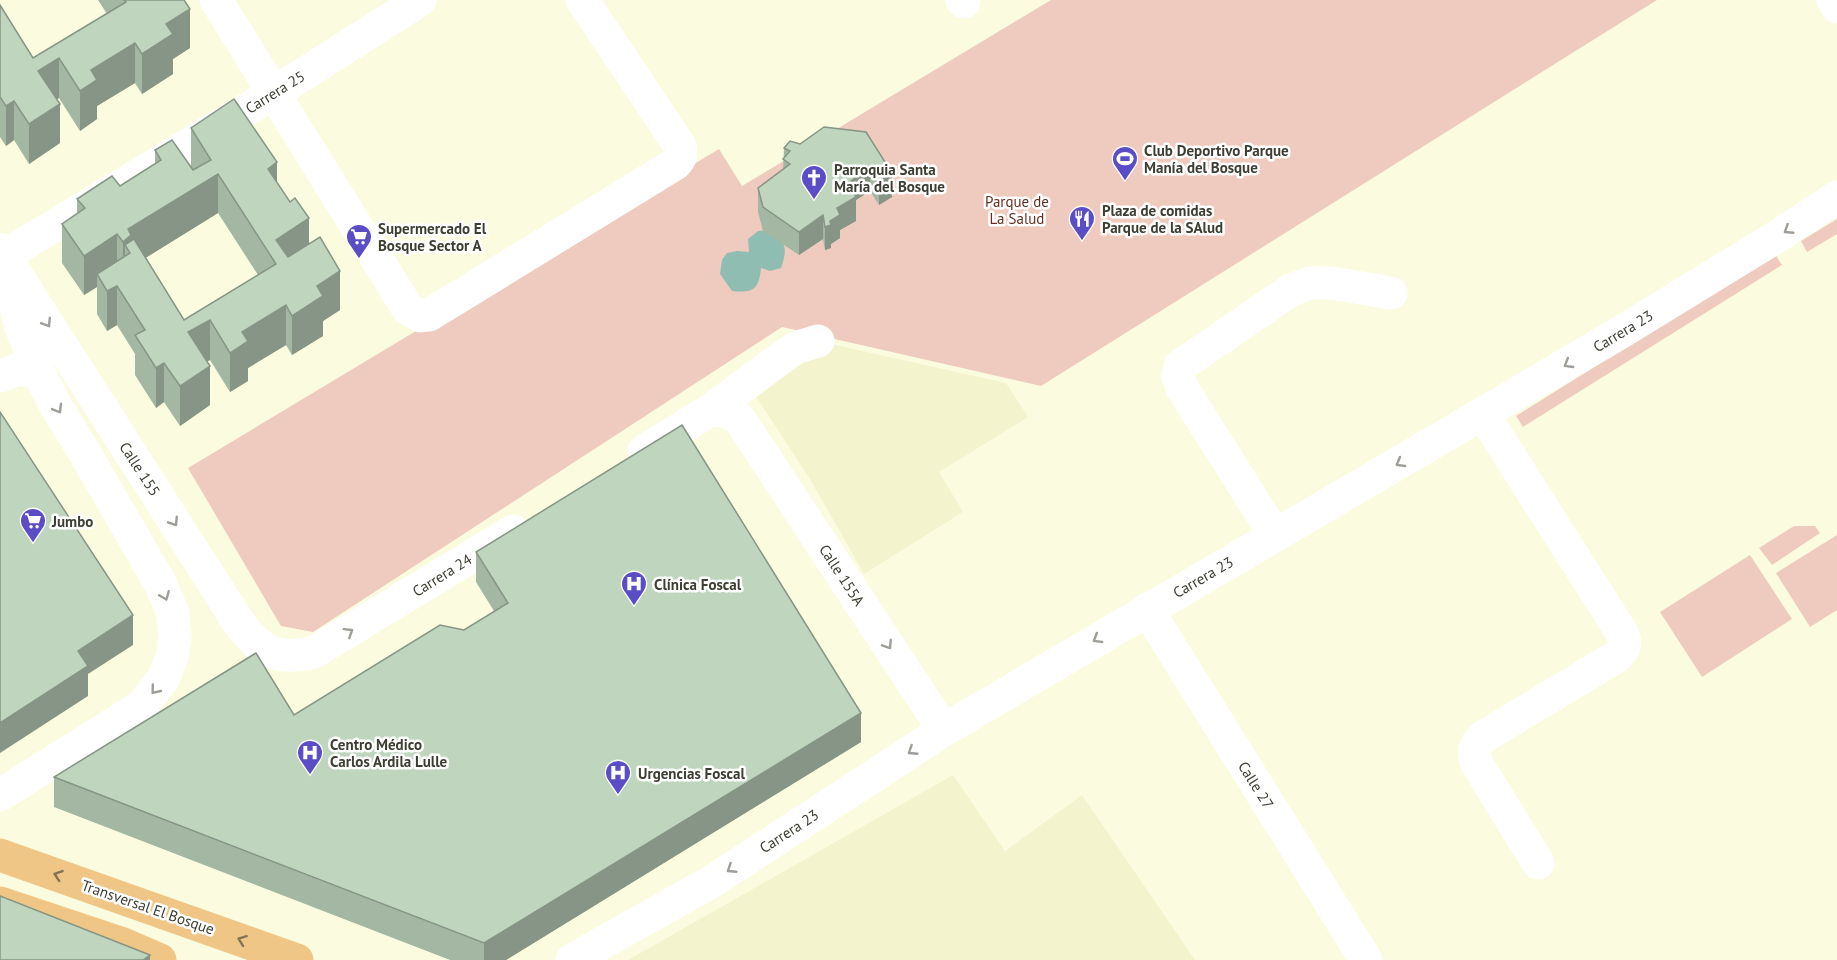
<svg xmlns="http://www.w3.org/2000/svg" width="1837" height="960" font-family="'PT Sans',sans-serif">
<rect width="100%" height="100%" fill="#fbfcdf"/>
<g fill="#f3f4ce">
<polygon points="822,342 1006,383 1028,417 939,472 963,512 864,574 810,479 751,389"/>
<polygon points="953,775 1005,851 1082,795 1195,960 628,960"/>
</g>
<g fill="#efcbbf">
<polygon points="1051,0 1657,0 1041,386 782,327 313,632 281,626 188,468 719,149 742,186"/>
<polygon points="1837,219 1837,234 1807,252 1801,241"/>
<polygon points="1775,254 1782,265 1523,427 1516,416"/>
<polygon points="1794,526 1815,526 1820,533 1772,565 1759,548"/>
<polygon points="1837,535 1837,610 1810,627 1776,573"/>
<polygon points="1750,555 1792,619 1702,677 1660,612"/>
</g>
<path fill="#8fbdb2" d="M770,230c16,12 18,18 11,38l-11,3 -9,-3c-2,22 -8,25 -29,23l-12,-17 2,-14 5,-7 10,-2 12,1 -1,-13 10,-8z"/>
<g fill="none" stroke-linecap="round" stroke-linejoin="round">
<g stroke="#fff" stroke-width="33">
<path d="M216,0l192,309 13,7 8,-1 246,-151c6,-6 7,-9 5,-18l-98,-146"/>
<polyline points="962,0 964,2"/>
<polyline points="1833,0 1837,7"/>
<path d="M0,249l239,374c21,29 39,38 75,29l199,-121"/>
<polyline points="4,256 274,93 420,0"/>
<polyline points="0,376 20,369 39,373"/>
<polyline points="709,411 795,348 818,341"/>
<path d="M1483,414l139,219c5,11 3,16 -6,24l-133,80c-9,9 -10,13 -7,25l62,101"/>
<path d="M644,451l65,-40c14,-1 21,0 31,9l204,310"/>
<polyline points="1275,535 1182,388 1178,376 1180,366 1291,290 1310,283 1332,283 1391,293"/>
<polyline points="1147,609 1366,960"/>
<polyline points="0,795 142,706 163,679 172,657 175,636 172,611 160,583 83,450 58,410 39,373 21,327 10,281"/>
<polyline points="572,960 711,882 944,730 1618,334 1781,234 1837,197"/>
</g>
<g stroke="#efc686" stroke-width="33">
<polyline points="0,855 297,960"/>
<polyline points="0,903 123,944 160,960"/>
</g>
</g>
<g fill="#a4b7a3" fill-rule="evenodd">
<polygon points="98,0 184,0 190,48 173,59 173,74 142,94 135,83 97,106 97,119 80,131 59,98 57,99 60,143 29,164 14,140 6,146 0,137 0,5 33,58 107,14"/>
<path d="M191,128l86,55 32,61 31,66 -17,11v15l-31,19 -6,-10 -38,23v13l-18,11 -20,-32 -3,1 3,44 -30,21 -16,-24 -8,6 -21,-33v-21l-18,-29 -10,6 -10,-17v-27l-13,8 -22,-32v-39l15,-11v-14l43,-13 35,-22v-14l36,18zM218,213l40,62 -74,45 -39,-62z"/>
<polygon points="866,132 892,197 879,205 870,191 856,200 856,221 840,230 840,238 831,244 831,248 825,250 823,239 799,255 763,231 758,212 758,188 783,170 784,148 800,144"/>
<polygon points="476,552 861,742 506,960 450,960 54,807 54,777 294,715 464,630 494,611 476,582"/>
</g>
<g fill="#869585">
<polygon points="190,9 190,48 173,59 173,74 142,94 142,54 166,24"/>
<polygon points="135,43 135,83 97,106 97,119 80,131 80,91 91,70"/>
<polygon points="59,58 59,98 38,110 38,71"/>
<polygon points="14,101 14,140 6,146 6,106"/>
<polygon points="60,104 60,143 29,164 29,124"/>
<polygon points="277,162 277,201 268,169"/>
<polygon points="870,168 870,191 856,200 856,221 840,230 840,238 831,244 831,248 825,250 825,227 830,221 837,208 848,183"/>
<polygon points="892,173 892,197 879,205 879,182"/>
<polygon points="218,174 218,213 131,267 130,253 125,245 125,280 123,281 123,242 128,229"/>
<polygon points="823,215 823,239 799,255 799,232"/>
<polygon points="309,218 309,257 276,279 276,240"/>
<polygon points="117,234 117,273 97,274 97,287 84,295 84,256"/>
<polygon points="340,271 340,310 323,321 323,336 292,355 292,316 317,286"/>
<polygon points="117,286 117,325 107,331 107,291"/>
<polygon points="286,305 286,345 248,368 248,381 230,392 230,353 242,332"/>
<polygon points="210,320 210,360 188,372 188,332"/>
<polygon points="164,363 164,402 156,408 156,368"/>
<polygon points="210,366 210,405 180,426 180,386"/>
<polygon points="133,615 133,645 88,674 88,696 0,753 0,723 78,651"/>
<polygon points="861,713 861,742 506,960 484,960 484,943"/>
<polygon points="150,955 150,960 143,960"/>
</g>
<g fill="#bfd5be" stroke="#869585" stroke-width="1.5">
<polygon points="124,0 184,0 190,9 166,24 173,34 142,54 135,43 91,70 97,80 80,91 59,58 38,71 60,104 29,124 14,101 6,106 0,97 0,5 33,58 126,2"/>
<polygon points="234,99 277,162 268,169 290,202 295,198 309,218 276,240 288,257 320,237 340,271 317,286 323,296 292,316 286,305 242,332 248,341 230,353 210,320 188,332 210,366 180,386 164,363 156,368 135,335 145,330 117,286 107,291 97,274 130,253 125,245 134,239 184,320 276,264 218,174 128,229 131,235 123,242 117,234 84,256 62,224 85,208 77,199 112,176 120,186 161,160 155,150 172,140 193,170 211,160 191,128"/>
<polygon points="824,127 866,132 892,173 879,182 870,168 848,183 856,197 837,208 840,215 830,221 831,225 825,227 823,215 799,232 763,207 758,188 790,164 783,159 790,151 784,148 790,141 800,144"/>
<polygon points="0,412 133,615 78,651 88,666 0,723"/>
<polygon points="682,425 861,713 484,943 54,777 256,653 294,715 440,625 464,630 508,603 476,552"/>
<polygon points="0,896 150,955 143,960 0,960"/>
</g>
<defs><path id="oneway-chevron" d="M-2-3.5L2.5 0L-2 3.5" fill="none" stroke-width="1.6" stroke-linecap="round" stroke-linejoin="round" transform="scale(1.5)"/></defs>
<g stroke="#9e9e98">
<use href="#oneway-chevron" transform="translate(1788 230) rotate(147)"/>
<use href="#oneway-chevron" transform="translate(47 323) rotate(58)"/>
<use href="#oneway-chevron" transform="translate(1568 364) rotate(149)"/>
<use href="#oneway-chevron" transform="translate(58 409) rotate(60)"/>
<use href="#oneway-chevron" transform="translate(1400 463) rotate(150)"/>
<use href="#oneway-chevron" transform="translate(174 522) rotate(57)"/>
<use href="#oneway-chevron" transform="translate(165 596) rotate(68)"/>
<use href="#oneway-chevron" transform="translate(349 632) rotate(-32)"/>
<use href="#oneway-chevron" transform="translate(1097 639) rotate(149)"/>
<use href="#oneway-chevron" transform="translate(888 645) rotate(57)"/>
<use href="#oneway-chevron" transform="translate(155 690) rotate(129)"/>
<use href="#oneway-chevron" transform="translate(912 751) rotate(147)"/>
<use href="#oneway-chevron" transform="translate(731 869) rotate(147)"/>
</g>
<g stroke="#847454">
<use href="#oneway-chevron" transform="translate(58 875) rotate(-161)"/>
<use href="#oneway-chevron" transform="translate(242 940) rotate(-160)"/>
</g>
<defs>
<symbol id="stadium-pin" viewBox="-11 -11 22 30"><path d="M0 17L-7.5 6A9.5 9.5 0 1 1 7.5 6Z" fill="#5a4dc5" stroke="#fff"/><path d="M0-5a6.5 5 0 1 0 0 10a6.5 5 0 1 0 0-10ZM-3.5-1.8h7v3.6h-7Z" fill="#fff"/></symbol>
<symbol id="church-pin" viewBox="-11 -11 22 30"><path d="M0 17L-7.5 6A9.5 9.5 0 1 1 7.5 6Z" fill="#5a4dc5" stroke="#fff"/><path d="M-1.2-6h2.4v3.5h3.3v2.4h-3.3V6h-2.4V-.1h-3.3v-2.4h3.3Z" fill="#fff"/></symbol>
<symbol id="restaurant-pin" viewBox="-11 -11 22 30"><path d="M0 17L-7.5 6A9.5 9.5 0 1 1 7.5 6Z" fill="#5a4dc5" stroke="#fff"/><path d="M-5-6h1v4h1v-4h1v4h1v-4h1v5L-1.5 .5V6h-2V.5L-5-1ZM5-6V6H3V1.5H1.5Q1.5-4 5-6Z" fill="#fff"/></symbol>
<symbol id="supermarket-pin" viewBox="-11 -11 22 30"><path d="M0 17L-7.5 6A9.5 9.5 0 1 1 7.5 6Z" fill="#5a4dc5" stroke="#fff"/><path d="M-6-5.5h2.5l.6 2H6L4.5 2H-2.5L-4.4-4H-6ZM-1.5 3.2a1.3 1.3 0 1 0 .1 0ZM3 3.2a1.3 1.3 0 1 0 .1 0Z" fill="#fff"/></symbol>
<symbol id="hospital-pin" viewBox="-11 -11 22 30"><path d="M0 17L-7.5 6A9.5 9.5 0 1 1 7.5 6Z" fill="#5a4dc5" stroke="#fff"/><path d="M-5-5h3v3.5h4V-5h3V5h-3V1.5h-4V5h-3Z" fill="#fff"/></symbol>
</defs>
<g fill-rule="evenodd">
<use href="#stadium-pin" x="1110" y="144" width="30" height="40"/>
<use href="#church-pin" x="799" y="163" width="30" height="40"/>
<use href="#restaurant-pin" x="1067" y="204" width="30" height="40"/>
<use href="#supermarket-pin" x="344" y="222" width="30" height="40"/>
<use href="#supermarket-pin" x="18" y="506" width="30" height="40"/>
<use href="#hospital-pin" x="619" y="569" width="30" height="40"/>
<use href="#hospital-pin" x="295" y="738" width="30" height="40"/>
<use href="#hospital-pin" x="603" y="758" width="30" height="40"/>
</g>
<g text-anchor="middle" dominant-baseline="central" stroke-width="5" stroke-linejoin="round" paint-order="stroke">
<g font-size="15" fill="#3d3e32" stroke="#fff">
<text transform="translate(275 92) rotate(-32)">Carrera 25</text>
<text transform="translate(1623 331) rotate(-31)">Carrera 23</text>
<text transform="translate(140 469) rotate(57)">Calle 155</text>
<text transform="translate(442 575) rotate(-32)">Carrera 24</text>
<text transform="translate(842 575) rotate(57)">Calle 155A</text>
<text transform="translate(1203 577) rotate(-30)">Carrera 23</text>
<text transform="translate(1256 785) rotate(58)">Calle 27</text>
<text transform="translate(789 831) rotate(-33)">Carrera 23</text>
<text transform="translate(148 907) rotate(19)">Transversal El Bosque</text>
</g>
<g font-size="15" font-weight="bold" fill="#3d3e32" stroke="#fff" text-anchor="start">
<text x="1144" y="150">Club Deportivo Parque<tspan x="1144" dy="17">Manía del Bosque</tspan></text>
<text x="834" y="169">Parroquia Santa<tspan x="834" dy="17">María del Bosque</tspan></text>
<text x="1102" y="210">Plaza de comidas<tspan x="1102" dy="17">Parque de la SAlud</tspan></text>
<text x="378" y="228">Supermercado El<tspan x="378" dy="17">Bosque Sector A</tspan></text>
<text x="52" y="521">Jumbo</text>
<text x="654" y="584">Clínica Foscal</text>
<text x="330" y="744">Centro Médico<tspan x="330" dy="17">Carlos Ardila Lulle</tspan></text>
<text x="638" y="773">Urgencias Foscal</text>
</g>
<g font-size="15" fill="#64301e" stroke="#fff">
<text x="1017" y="201">Parque de<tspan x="1017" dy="17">La Salud</tspan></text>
</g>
</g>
</svg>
